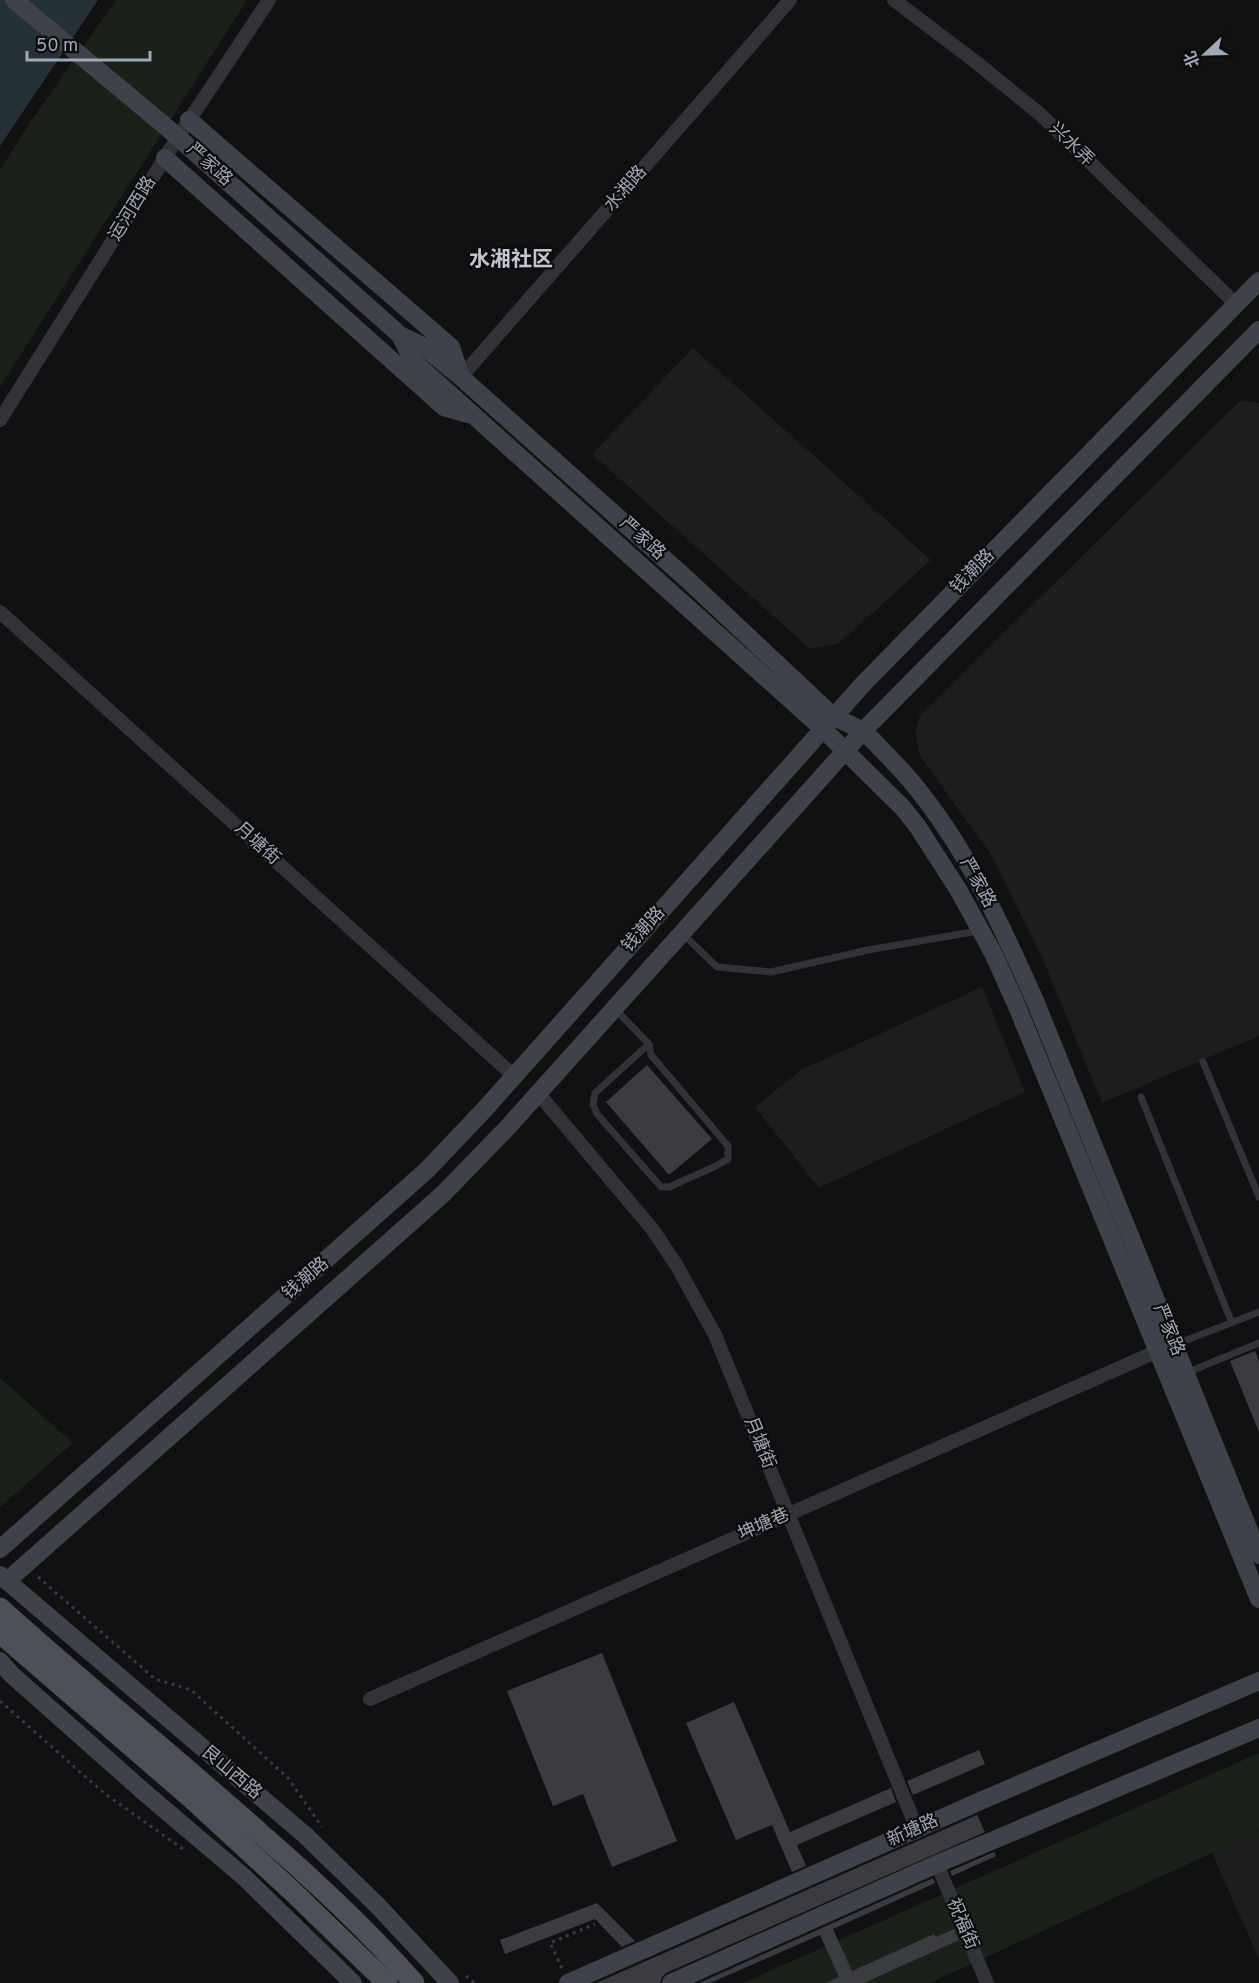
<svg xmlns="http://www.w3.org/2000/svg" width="1259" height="1983" font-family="Overpass,'Noto Sans SC',sans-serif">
<rect width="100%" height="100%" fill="#111113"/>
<g fill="#1d1d20">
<polygon points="693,348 931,560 838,644 810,649 592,454"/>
<polygon points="1241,400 1259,403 1259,1036 1102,1103 1044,962 992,856 920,756 915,734 920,715"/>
<polygon points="982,987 1025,1092 819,1188 755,1107 801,1070"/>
<polygon points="1259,1830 1259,1959 1212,1853"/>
</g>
<g fill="#192119">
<polygon points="116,0 247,0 0,387 0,170 29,124"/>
<polygon points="0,1378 73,1443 0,1507"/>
<polygon points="1259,1753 1259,1830 1212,1853 930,1983 743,1983"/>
</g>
<polygon fill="#263037" points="0,0 98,0 0,146"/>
<g fill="#3a3c41">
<polygon points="647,1065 712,1139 669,1175 606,1102"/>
<polygon points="1255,1351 1259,1361 1259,1432 1230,1361"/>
<polygon points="602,1653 677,1841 612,1867 583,1794 553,1806 507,1691"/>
<polygon points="734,1702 790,1832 891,1788 896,1802 797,1845 806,1866 792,1872 772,1825 736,1840 686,1723"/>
<polygon points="979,1750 985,1764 913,1795 907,1781"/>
<polygon points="977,1815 985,1832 666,1973 662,1977 660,1983 596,1983"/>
<polygon points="994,1852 996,1856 952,1876 950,1871"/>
<polygon points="933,1878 935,1883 833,1929 852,1971 934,1934 936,1937 954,1929 959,1940 864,1983 826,1983 839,1977 820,1935 710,1983 699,1983"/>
<polygon points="597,1903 635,1941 622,1947 595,1919 505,1954 500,1940"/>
</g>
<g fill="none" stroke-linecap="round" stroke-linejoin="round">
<g stroke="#373a3f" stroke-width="3" stroke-dasharray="3 4.5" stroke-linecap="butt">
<polyline points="38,1577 155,1679 191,1690 288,1778 322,1827"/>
<polyline points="0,1701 104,1793 183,1849"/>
<polyline points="562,1968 550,1943 595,1924"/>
<polyline points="466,1976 474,1983"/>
</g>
<g stroke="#313338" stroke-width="7">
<polyline points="683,934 717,967 771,972 868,950 978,931"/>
<polyline points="616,1010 649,1044 651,1055 728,1146 728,1159 716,1166 669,1187 661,1187 597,1114 593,1104 595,1093 649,1044"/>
<polyline points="1203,1062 1259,1197"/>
<polyline points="1141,1097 1232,1323"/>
<polyline points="1174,1345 1259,1312"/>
<polyline points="1186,1373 1259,1343"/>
</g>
<g stroke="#313338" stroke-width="14">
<polyline points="894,0 977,63 1041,115 1236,304"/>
<polyline points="461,377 790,0"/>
<polyline points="0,420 178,137 269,0"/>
<polyline points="0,612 514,1076"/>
<polyline points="538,1093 653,1230 677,1266 715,1335 917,1829"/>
<polyline points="370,1699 1158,1351"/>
<polyline points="937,1864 987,1983"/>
</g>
<g stroke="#3f4248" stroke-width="18">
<path d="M14,0l150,125 236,210 23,11 38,31 228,204 145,136c9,5 20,8 28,14 9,6 16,15 23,22 70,69 112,162 151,250l223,552"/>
<polyline points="189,120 451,347 461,377"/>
<polyline points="165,158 444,407 468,414"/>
<polyline points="400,335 413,361 823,729 903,808 918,827 959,891 993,953 1016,1004 1259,1599"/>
<polyline points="0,1549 427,1170 484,1110 864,683 1259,281"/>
<polyline points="0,1575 305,1835 377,1905 450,1983"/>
<polyline points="7,1581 443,1194 508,1127 863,731 1259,330"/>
<polyline points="0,1661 11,1674 144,1792 244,1877 353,1983"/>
<polyline points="568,1983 985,1799 1259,1681"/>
<polyline points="671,1983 937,1864 1259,1728"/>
</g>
<g stroke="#4d5057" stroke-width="21">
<path d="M0,1608c85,77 175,149 261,226 54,47 106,95 153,149"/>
<polyline points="0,1633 190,1797 292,1891 387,1983"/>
</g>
</g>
<g text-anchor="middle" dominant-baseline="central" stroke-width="4.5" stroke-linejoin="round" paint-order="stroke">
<g font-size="18" fill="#a1a8b5" stroke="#0c0c0d">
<text transform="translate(1071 145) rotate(44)">兴水弄</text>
<text transform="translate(209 165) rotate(42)">严家路</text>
<text transform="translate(626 189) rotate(-49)">水湘路</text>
<text transform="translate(133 209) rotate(-58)">运河西路</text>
<text transform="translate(642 539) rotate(42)">严家路</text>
<text transform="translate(973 572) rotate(-46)">钱潮路</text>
<text transform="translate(257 844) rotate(42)">月塘街</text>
<text transform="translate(977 883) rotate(61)">严家路</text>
<text transform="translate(644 930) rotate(-48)">钱潮路</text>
<text transform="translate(306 1279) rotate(-41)">钱潮路</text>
<text transform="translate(1168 1330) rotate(68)">严家路</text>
<text transform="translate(759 1443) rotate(68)">月塘街</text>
<text transform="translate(764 1525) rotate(-24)">坤塘巷</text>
<text transform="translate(231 1773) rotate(40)">艮山西路</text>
<text transform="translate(913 1831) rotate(-24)">新塘路</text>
<text transform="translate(962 1924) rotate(67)">祝福街</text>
</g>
<g font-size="21" font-weight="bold" fill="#c2c6d0" stroke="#0c0c0d">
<text x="511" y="260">水湘社区</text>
</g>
</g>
<g transform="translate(1205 54) rotate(248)" stroke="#0c0c0d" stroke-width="4.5" paint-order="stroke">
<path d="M0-4.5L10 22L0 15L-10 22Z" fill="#a1a8b5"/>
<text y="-9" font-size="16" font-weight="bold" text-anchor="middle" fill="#a1a8b5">北</text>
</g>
<path d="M27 51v9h123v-9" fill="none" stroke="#a1a8b5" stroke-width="3"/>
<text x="36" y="51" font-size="18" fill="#a1a8b5" stroke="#0c0c0d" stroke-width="4.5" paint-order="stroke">50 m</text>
</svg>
